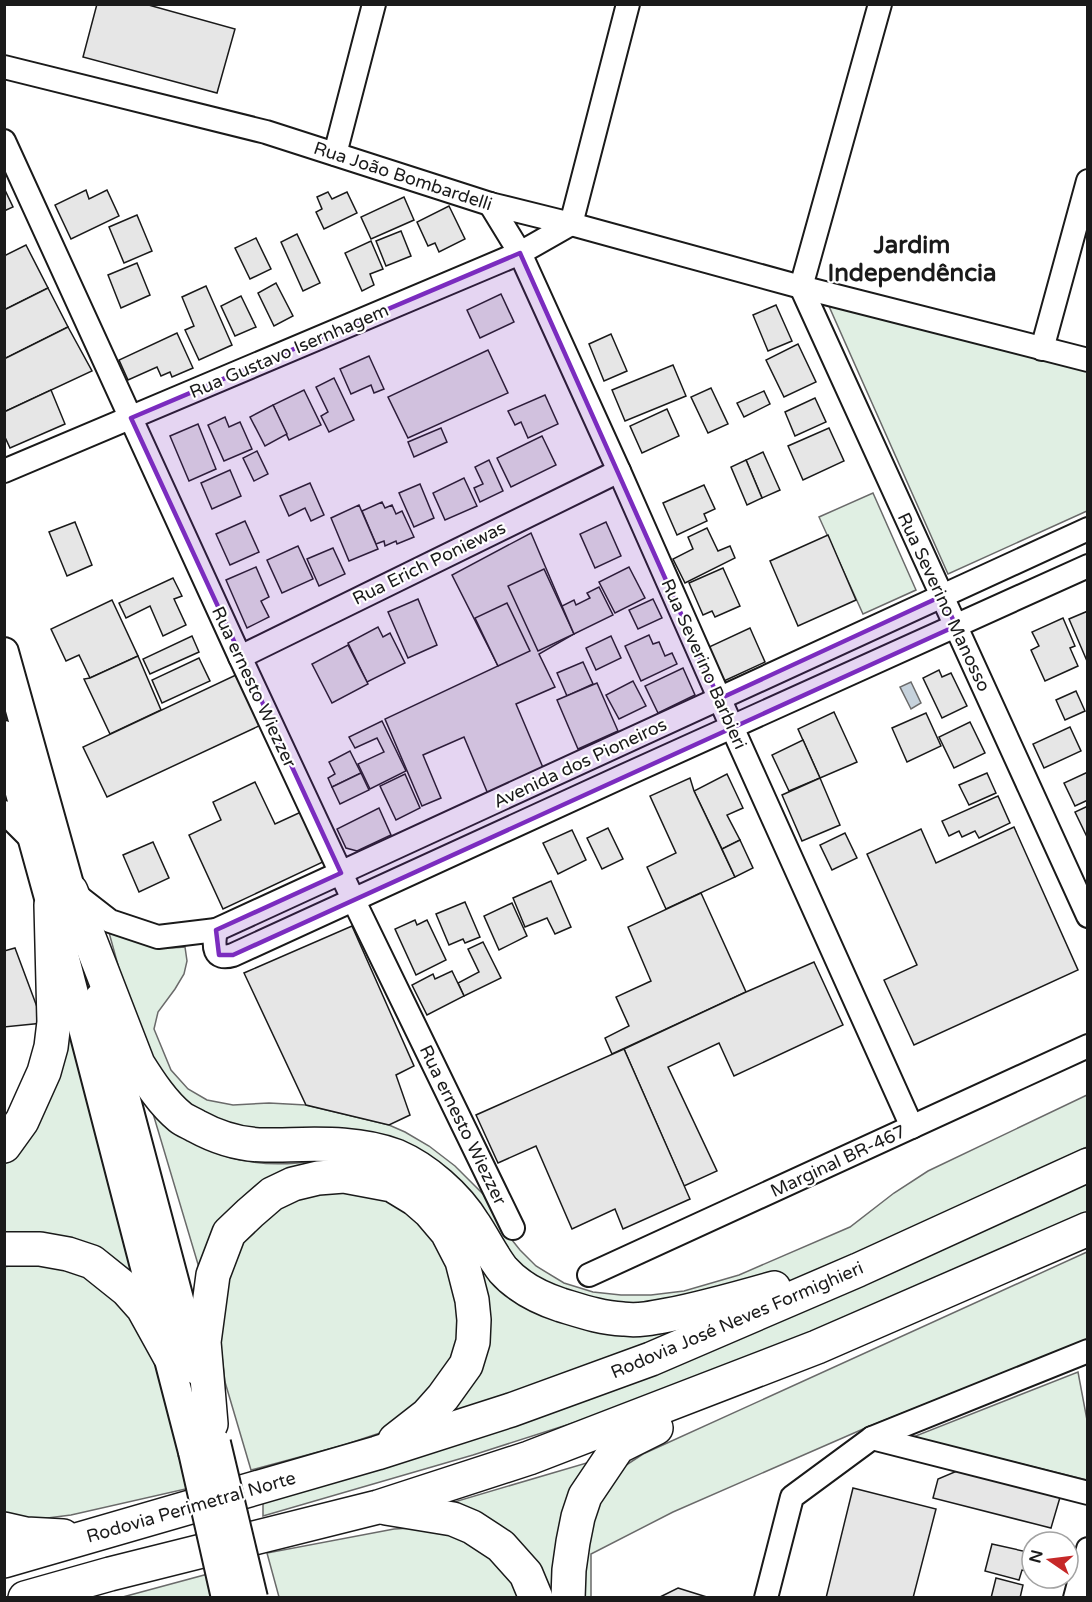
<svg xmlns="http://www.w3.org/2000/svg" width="1092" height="1602" font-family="'Varela Round',sans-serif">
<rect width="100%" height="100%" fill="#fff"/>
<g fill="#e0efe3" stroke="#6a6a6a" stroke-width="1.5">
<polygon points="828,304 1087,371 1087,511 948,574"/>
<polygon points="873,493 916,590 863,614 819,517"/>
<polygon points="53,918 164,1342 128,1286 5,1247 5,1150 24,1122"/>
<path d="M108,929c29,11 46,22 77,18l2,14 -3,13 -9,15 -17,23 -4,17 17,41 17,19 19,11 26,5 36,-2 37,2 83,20 16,7 24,14 26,20 35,35 18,34 12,15 16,16 28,17 29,9 28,3h30l33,-4 55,-16 111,-48 44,-34 34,-22 159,-76v52l-266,125 -56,20 -123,21 -116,-35 -55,-76 -238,-67 -54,-34 -40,-60z"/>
<path d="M146,1090c8,11 16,24 25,33 32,34 81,44 126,40 10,-1 21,-3 31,-4 19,-1 54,5 72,12 16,7 47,31 58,44 13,17 21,37 33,54 25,36 71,57 113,63 28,3 58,1 86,0l-255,93 24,-29 17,-29 7,-21 1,-27 -4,-40 -15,-38 -15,-22 -23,-21 -28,-19 -46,-12 -22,-1 -31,3 -29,9 -41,35 -21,29 -9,29z"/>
<polygon points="1087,1181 1087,1216 1011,1252 694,1380 576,1422 473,1455 263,1516 263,1503"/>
<polygon points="341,1188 394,1200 446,1251 461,1326 455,1355 442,1383 398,1427 344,1445 251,1470 225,1382 219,1330 234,1247 279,1203"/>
<polygon points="1087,1252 1087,1340 870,1426 673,1512 591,1554 591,1597 576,1598 586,1513 614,1473 643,1454"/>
<polygon points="26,1263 57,1265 107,1281 152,1341 190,1488 71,1515 24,1521 5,1517 4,1267"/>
<polygon points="1078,1372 1087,1420 1087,1480 913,1437"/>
<polygon points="600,1459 563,1597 546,1597 444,1505"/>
<polygon points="430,1527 467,1540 494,1556 523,1597 279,1597 267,1553 394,1529"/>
<polygon points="208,1574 214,1598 119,1598"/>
</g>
<polygon fill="#c6d2dc" stroke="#6a6a6a" stroke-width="1.5" points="911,682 921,703 911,709 900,687"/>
<g fill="#e6e6e6" stroke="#1a1a1a" stroke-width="1.5">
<polygon points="97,4 145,4 235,29 217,93 83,57"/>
<polygon points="4,188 13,207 4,211"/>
<polygon points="86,190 89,199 107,190 119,216 71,239 55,205"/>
<polygon points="328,192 332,199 347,192 357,213 324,229 316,212 322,209 317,197"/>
<polygon points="404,197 414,220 371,239 361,217"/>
<polygon points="449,206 465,239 439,252 435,243 428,246 417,222"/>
<polygon points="137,215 152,251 124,263 109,227"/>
<polygon points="401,231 411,256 386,266 376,241"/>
<polygon points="297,234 320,283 303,291 281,242"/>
<polygon points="256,238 271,269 250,279 235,248"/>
<polygon points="371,241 383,269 370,274 374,285 362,291 345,253"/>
<polygon points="26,245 48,288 4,310 4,256"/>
<polygon points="137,263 150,295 121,308 108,275"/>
<polygon points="276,283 293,316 274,326 258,293"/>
<polygon points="206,286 232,345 199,360 185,330 194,326 182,297"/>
<polygon points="48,288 68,327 4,359 4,310"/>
<polygon points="501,294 514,322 480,338 467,310"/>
<polygon points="241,296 256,327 235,336 221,306"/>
<polygon points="776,305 792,341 768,351 753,315"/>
<polygon points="68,327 92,371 4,412 4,359"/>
<polygon points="177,333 193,368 172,377 170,372 161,376 157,367 128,380 119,360"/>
<polygon points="611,334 627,371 604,381 589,344"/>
<polygon points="798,344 816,382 784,397 766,360"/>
<polygon points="488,350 508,393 408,438 388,397"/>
<polygon points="369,356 384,389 374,393 371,385 351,394 340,369"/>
<polygon points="673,365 686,396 625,421 612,390"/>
<polygon points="334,378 354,420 329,432 321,416 328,412 316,387"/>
<polygon points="711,388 728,424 708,433 691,397"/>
<polygon points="51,390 65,424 10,448 4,435 4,412"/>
<polygon points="304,390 321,425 289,440 273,405"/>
<polygon points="764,391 770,404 744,417 737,403"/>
<polygon points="545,395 558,424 528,438 521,422 515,425 508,411"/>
<polygon points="815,398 826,422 795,436 785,412"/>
<polygon points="273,405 287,434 265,446 250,417"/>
<polygon points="667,409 679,436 642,453 630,426"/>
<polygon points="225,417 229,427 240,422 252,449 224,461 208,425"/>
<polygon points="198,424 216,469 189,481 170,436"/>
<polygon points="441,428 447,442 414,457 408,442"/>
<polygon points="829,428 844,461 803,480 788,446"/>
<polygon points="542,436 556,465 511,487 497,458"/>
<polygon points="257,451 268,474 254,481 243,458"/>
<polygon points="763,452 780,490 762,498 746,460"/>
<polygon points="489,460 503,491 480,502 474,488 483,484 475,467"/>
<polygon points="746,460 762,498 747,505 731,467"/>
<polygon points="230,470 241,496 212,509 201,483"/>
<polygon points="464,478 477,506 445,520 433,493"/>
<polygon points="310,483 324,515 311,521 305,508 289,516 280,496"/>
<polygon points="420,484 434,518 414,527 399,493"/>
<polygon points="704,485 715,509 704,514 707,521 677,535 663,503"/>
<polygon points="382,502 385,508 392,505 396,514 402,511 414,537 397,544 396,541 385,546 384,541 376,544 362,511"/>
<polygon points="359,505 378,549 349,561 331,518"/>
<polygon points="245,521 259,552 230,565 216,534"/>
<polygon points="75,522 92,565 67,576 49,532"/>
<polygon points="606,522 621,556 595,568 580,534"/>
<polygon points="707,528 718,551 730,546 735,558 685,583 673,559 693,549 688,537"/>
<polygon points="531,533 574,634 539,654 555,687 516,704 544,770 488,794 464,737 423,755 441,798 422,806 385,719 498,666 452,575"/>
<polygon points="828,535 856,600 798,626 770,561"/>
<polygon points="298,546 313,579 282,593 267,560"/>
<polygon points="333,548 345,574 319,586 307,559"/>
<polygon points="256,567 269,597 261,601 269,617 247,628 226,580"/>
<polygon points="629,567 645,598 615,613 599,582"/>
<polygon points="723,568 740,606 715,617 712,611 703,615 689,583"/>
<polygon points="544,569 574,634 538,651 508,586"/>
<polygon points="173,578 182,596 174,599 186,625 163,636 150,606 126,618 119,603"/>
<polygon points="599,587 613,615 574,634 562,606 574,600 576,605 590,598 587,593"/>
<polygon points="418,599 437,645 408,658 388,612"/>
<polygon points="653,599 662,618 638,629 629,610"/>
<polygon points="112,600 138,656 90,678 79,655 66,661 51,629"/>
<polygon points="507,603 530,651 498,666 475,618"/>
<polygon points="1088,611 1088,661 1087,661 1069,619"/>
<polygon points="1063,618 1075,646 1070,648 1078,666 1045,681 1031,650 1039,646 1032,632"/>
<polygon points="378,627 383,637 390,633 405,663 367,682 348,643"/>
<polygon points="750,628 765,662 724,681 709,647"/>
<polygon points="649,635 653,644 659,642 665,656 672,653 677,664 641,681 625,646"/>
<polygon points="192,636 199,652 150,674 143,659"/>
<polygon points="611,636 621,658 596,670 586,648"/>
<polygon points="348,645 368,684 332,703 312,664"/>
<polygon points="138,656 161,710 110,734 84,679 90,678"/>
<polygon points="199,658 210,681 162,703 152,680"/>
<polygon points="583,662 593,684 567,696 557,673"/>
<polygon points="683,668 695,695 658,713 645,686"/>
<polygon points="939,670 942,677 951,673 967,706 942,718 923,678"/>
<polygon points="238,674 261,725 107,797 83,747"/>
<polygon points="633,681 646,706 619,719 606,695"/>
<polygon points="597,683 618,731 578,749 557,700"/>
<polygon points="1076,691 1085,711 1065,720 1056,700"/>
<polygon points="834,712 857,762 820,778 798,729"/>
<polygon points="926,713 941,746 907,762 892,728"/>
<polygon points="382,721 406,771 370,789 358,764 384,752 377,738 355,748 349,737"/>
<polygon points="970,722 985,753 954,768 939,737"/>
<polygon points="1070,727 1081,751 1044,768 1033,744"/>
<polygon points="803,740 820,778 789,791 772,755"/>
<polygon points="350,751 361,773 332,787 328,778 335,774 329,762"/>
<polygon points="1088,772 1088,800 1075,806 1064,783"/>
<polygon points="361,773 369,790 340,804 332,787"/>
<polygon points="987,773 996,793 969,805 959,785"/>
<polygon points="405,774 420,808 396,820 380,786"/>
<polygon points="727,774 743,808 727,815 740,840 722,849 694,791"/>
<polygon points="690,778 694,791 735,877 666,909 647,867 676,853 650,796"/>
<polygon points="820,778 840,825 802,841 782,795"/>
<polygon points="255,782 275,824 301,812 325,861 223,909 189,835 221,820 213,802"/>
<polygon points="998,796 1010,823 979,838 975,831 962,837 959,831 949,836 942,821"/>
<polygon points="1088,806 1088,839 1075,812"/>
<polygon points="379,808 391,835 357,851 346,848 337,829"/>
<polygon points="1014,827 1078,970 914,1045 884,980 917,965 867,854 921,829 936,863"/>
<polygon points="608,828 623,859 602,869 587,838"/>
<polygon points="572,830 586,860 558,874 543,843"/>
<polygon points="845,833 857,858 832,870 820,845"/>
<polygon points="740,840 753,868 735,877 722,849"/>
<polygon points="153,842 169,878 139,892 123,855"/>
<polygon points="551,881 571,927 555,934 547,918 525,927 513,898"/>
<polygon points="701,893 746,992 612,1054 605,1038 629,1026 616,997 651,981 628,927"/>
<polygon points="465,902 480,937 465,943 463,939 449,945 436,914"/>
<polygon points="512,903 527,936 499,950 484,916"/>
<polygon points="415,920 417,925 427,920 446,960 416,975 395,929"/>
<polygon points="352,926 414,1066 396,1075 410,1115 389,1125 306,1105 244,973"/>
<polygon points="483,942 501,978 464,996 458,983 479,972 468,949"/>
<polygon points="15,948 43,1023 4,1027 4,951"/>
<polygon points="814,962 843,1025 734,1076 719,1043 668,1067 717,1171 684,1186 624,1049 746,992"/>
<polygon points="452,971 464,996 427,1015 412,985 433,974 435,979"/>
<polygon points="624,1049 690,1199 623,1229 615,1209 572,1229 536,1146 498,1163 476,1115"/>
<polygon points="964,1468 1061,1494 1051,1528 933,1498 938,1479"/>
<polygon points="853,1488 936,1509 913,1598 826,1598"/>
<polygon points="992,1544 1032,1553 1032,1572 1022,1570 1019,1580 985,1571"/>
<polygon points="996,1578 1023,1585 1020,1598 991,1598"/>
<polygon points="678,1588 710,1598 658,1598"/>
</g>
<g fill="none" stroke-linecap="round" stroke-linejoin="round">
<defs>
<g id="minor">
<polyline points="4,67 266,132 490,204 571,224 801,287 1088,360"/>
<polyline points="4,141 240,657 353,899 513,1228"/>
<polyline points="335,154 374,4"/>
<polyline points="490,204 520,253 619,471 732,727 912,1127"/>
<polyline points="801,287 1088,916"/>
<polyline points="801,287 880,4"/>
<polyline points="1042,349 1088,181"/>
<polyline points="4,471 520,253 571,224 628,4"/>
<polyline points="240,657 619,471"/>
<polyline points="4,812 33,841"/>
<polyline points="74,893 110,921 158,937 216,930 1088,529"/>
<path d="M216,930c-3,16 -3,31 17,25l397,-182 458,-207"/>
<polyline points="589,1275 1088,1046"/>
<polyline points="872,1438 1088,1493"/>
<polyline points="766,1598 792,1497 872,1438 1088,1351"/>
<polyline points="1075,1598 1088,1549"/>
</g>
<g id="major">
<polyline points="4,652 77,913"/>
<polyline points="4,735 51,905 193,1452"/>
<polyline points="99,998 198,1371"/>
</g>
<g id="highway">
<path d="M71,891l67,173c12,19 25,39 42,53 5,4 11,6 16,9 22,12 44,19 69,19 44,0 89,-5 131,11 30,13 61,40 78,68 10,15 18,32 29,46 15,17 37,28 58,35 20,6 40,13 62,14 15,2 30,-1 45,-4 36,-7 71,-17 106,-27"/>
<polyline points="4,1146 22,1121 44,1072 51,1047 54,1022 51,905"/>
<polyline points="4,1249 40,1249 68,1254 92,1262 127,1290 143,1308 169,1355"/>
<polyline points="211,1424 204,1342 213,1275 229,1233 250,1213 272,1194 293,1184 318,1178 344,1176 392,1185 415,1199 430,1212 447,1232 462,1261 472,1300 474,1320 473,1342 466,1365 443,1397 427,1415 395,1440"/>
<polyline points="386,1508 453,1519 472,1527 501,1546 526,1574 536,1598"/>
<polyline points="4,1529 26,1534 63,1536"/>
<polyline points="4,1561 377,1453 511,1410 651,1359 858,1270 1088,1165"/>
<polyline points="25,1598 110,1574 378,1507 529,1458 817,1347 1088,1229"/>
<polyline points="568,1598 569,1570 573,1542 578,1517 585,1496 618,1447 656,1428"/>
</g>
</defs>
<use href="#minor" stroke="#1a1a1a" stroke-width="26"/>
<use href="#major" stroke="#1a1a1a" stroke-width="32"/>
<use href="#highway" stroke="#1a1a1a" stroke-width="36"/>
<use href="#minor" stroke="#fff" stroke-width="22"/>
<use href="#major" stroke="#fff" stroke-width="28"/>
<use href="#highway" stroke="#fff" stroke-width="33"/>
<defs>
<g id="major-bridge">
<polyline points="216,1443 253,1598"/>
<polyline points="193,1452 226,1598"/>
</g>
</defs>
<use href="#major-bridge" stroke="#1a1a1a" stroke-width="32" stroke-linecap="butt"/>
<use href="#major-bridge" stroke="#fff" stroke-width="28"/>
</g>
<path fill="#7b2cbf" fill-opacity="0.2" stroke="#7b2cbf" stroke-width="4.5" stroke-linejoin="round" d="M520,253l199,446 223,-103 14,30 -723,329h-14l-3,-25 125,-57 -210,-455z"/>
<g text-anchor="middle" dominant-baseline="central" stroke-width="4.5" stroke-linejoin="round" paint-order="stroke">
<g font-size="18" fill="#1a1a1a" stroke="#fff">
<text transform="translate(403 176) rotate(18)">Rua João Bombardelli</text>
<text transform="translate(289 351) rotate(-23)">Rua Gustavo Isernhagem</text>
<text transform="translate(429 563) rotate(-26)">Rua Erich Poniewas</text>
<text transform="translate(944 602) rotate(65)">Rua Severino Manosso</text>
<text transform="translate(704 664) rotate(66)">Rua Severino Barbieri</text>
<text transform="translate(254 687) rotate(65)">Rua ernesto Wiezzer</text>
<text transform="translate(580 763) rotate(-25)">Avenida dos Pioneiros</text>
<text transform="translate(463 1125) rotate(64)">Rua ernesto Wiezzer</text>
<text transform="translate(838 1161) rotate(-25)">Marginal BR-467</text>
<text transform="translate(737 1320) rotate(-23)">Rodovia José Neves Formighieri</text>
<text transform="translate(191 1507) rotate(-16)">Rodovia Perimetral Norte</text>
</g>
<g font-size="24" font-weight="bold" fill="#1a1a1a" stroke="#fff">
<text x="912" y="245">Jardim<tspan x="912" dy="28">Independência</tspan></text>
</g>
</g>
<rect width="1092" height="1602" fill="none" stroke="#1a1a1a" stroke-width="12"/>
<g transform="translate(1050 1560) rotate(284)"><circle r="28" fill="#ffffff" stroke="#a3a3a3" stroke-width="1.5"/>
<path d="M0-4.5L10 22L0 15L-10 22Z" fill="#c62828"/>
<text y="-9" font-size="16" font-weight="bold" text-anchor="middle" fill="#1a1a1a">N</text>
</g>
</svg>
